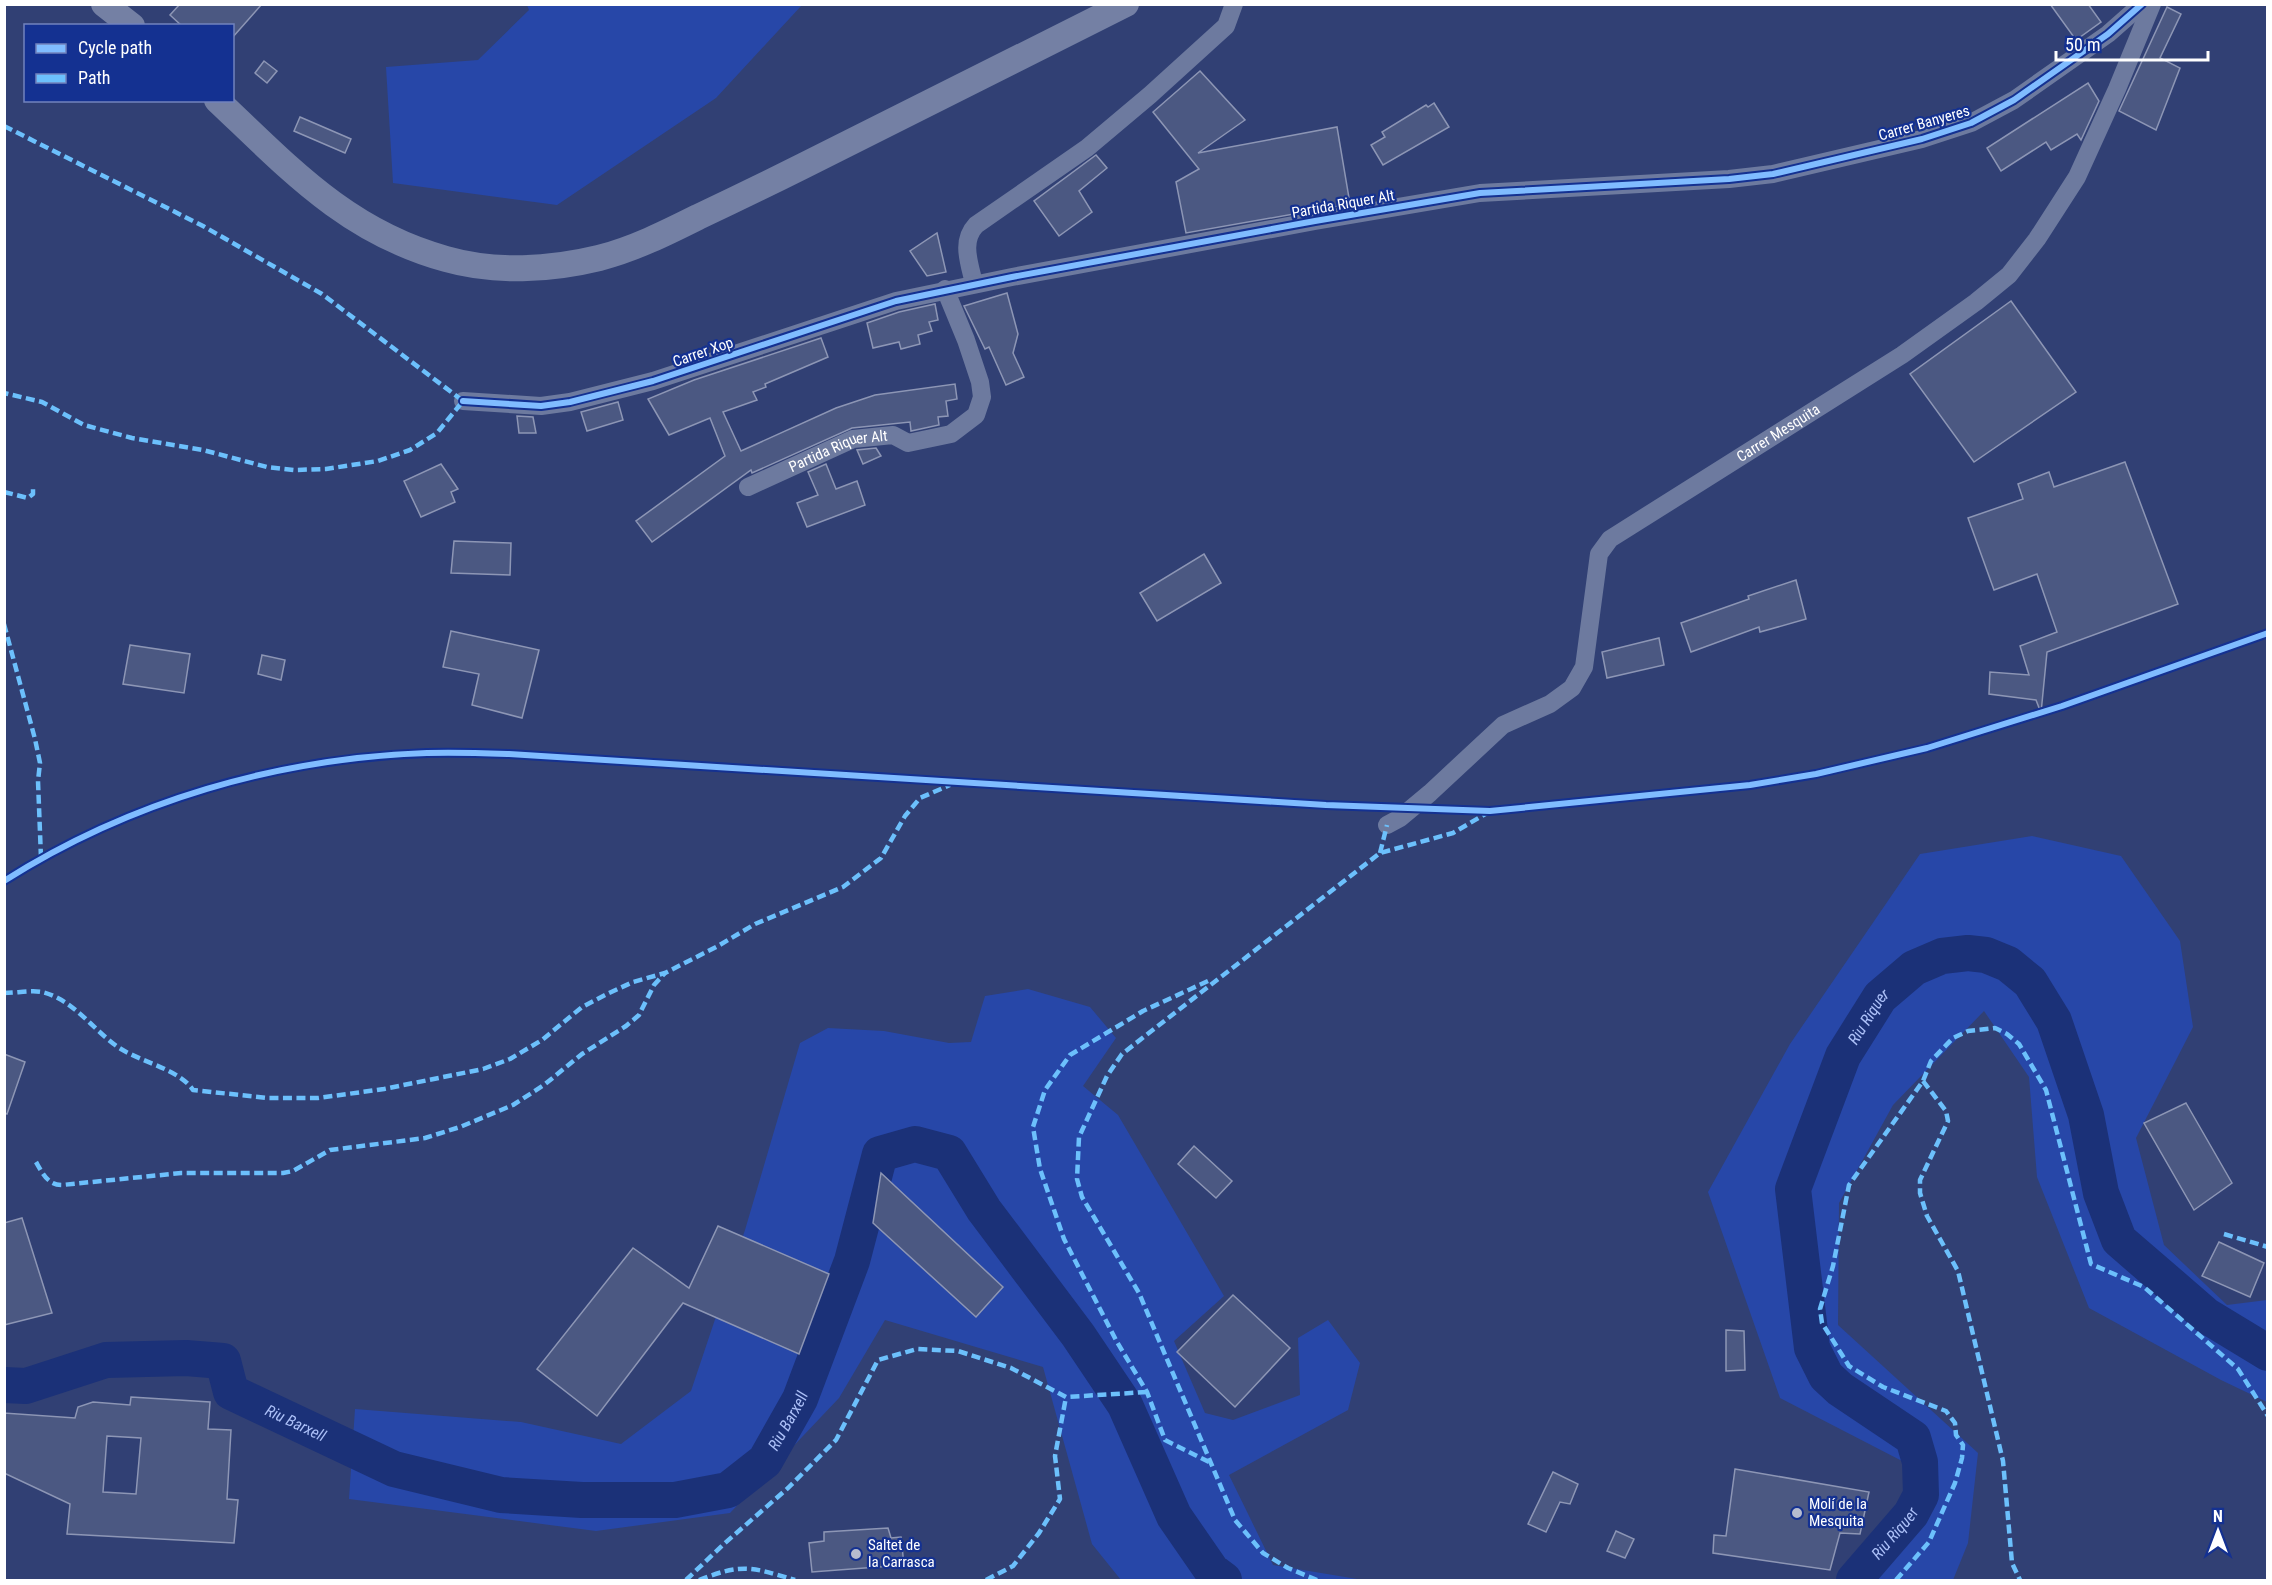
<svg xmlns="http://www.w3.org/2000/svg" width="2272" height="1585" font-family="'Roboto Condensed',sans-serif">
<rect width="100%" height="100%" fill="#314074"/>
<g fill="#2747a8">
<polygon points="527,5 802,5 716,98 557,205 393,183 386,67 478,60 529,10"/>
<polygon points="2032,836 2121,856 2180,941 2193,1027 2136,1138 2164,1245 2227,1305 2267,1300 2267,1402 2221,1380 2089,1308 2037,1177 2029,1077 1984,1011 1893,1105 1839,1203 1838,1325 1978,1453 1968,1543 1953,1580 1839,1580 1905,1532 1904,1462 1780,1398 1708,1192 1790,1044 1920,854"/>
<polygon points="1028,989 1090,1007 1116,1038 1083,1086 1118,1115 1224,1296 1174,1341 1205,1413 1233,1420 1300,1395 1298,1338 1328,1320 1360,1363 1348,1410 1229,1475 1273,1565 1363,1580 1121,1580 1092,1544 1043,1367 885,1320 839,1398 730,1513 596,1531 349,1499 355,1409 521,1422 621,1444 691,1391 745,1230 800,1043 828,1028 884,1031 949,1043 971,1042 985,996"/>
</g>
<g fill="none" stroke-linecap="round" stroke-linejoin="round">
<g stroke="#1b3178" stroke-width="36">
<path id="s1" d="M4,1385l22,1 80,-26 80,-2 37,3 8,31 163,77 107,26 81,5h93l53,-10 37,-29 35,-62 52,-138 28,-107 35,-10 34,9 35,57 94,125 47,70 49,111 38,55 12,9"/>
<path id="s2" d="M1854,1580l57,-66 10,-19 -1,-33 -7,-24 -73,-49 -14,-13 -14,-28 -19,-159 50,-133 37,-59 34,-29 28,-12 26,-3 18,2 22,9 22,18 24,39 32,94 15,78 18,47 88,76 61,37"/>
</g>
</g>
<g fill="#4b5882" stroke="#8d96b5" stroke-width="1.5" fill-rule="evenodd">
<polygon points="180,4 262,4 232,38 232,26 182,26 170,15"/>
<polygon points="2050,4 2088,4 2101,22 2076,40"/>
<polygon points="2167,7 2181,14 2160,58 2180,68 2156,130 2119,111"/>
<polygon points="264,61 277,71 267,83 255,73"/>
<polygon points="1200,71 1245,120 1198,153 1337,127 1350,204 1186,233 1176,182 1199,169 1153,112"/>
<polygon points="2088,83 2099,101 2081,140 2077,134 2051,150 2046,142 2001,171 1987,148"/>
<polygon points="1434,103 1449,127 1383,165 1371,145 1385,137 1382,132 1426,105 1428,107"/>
<polygon points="300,117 351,139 345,153 294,131"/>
<polygon points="1096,155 1107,168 1079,191 1092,212 1059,236 1034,201"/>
<polygon points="937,233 946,272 927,276 910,251"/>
<polygon points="1007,293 1018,334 1013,353 1024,377 1006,385 989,347 985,349 964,306"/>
<polygon points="2011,301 2076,392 1974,462 1910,374"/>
<polygon points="935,304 938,320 929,322 932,331 918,335 920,344 901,349 899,342 873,348 867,323 899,312"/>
<polygon points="821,338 828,357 765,384 766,387 753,392 757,400 723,412 741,451 836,408 875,395 955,384 957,399 946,401 948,416 938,417 939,425 911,431 910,422 852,428 752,473 751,470 652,542 636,521 725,456 710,418 669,435 648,399 694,380"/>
<polygon points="618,402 623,420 587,431 581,412"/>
<polygon points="517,416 533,417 536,433 519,433"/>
<polygon points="876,448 881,456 863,464 857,450"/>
<polygon points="2125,462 2178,604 2047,652 2041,713 2036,700 1989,694 1990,672 2029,675 2020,646 2057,632 2037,574 1994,590 1968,518 2023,499 2018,484 2049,472 2054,487"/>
<polygon points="441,464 458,489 451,492 455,502 421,517 404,481"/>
<polygon points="826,464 836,489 857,481 865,505 807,527 797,503 818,495 808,472"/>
<polygon points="454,541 511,543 510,575 451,573"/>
<polygon points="1204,554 1221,583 1157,621 1140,593"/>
<polygon points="1796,580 1806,619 1760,632 1759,627 1691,652 1681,623 1749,599 1748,596"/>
<polygon points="451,631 539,650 522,718 472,705 479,674 443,667"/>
<polygon points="1659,638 1664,665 1607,678 1602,652"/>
<polygon points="130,645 190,654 184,693 123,684"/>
<polygon points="262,655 285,660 281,680 258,674"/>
<polygon points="4,1054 25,1062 7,1114 4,1113"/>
<polygon points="2186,1103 2232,1183 2194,1210 2144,1123"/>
<polygon points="1194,1146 1232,1181 1216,1198 1178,1164"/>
<polygon points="881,1173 1003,1287 976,1317 873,1223"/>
<polygon points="22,1218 52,1313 4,1325 4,1223"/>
<polygon points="718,1226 829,1274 799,1354 683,1303 597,1416 537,1369 633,1248 689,1288"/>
<polygon points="2219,1242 2264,1263 2250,1297 2202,1276"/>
<polygon points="1233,1295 1290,1348 1235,1407 1177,1352"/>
<polygon points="1726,1330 1744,1331 1745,1370 1726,1371"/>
<path d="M131,1397l79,5 -2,27 23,1 -4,69 11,1 -4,43 -167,-9 3,-30 -66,-31v-60l71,5 3,-11 15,-5 37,3zM107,1436l34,2 -5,56 -33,-2z"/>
<polygon points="1735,1469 1869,1492 1860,1534 1840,1533 1830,1570 1713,1553 1714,1535 1726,1536"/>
<polygon points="1553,1472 1578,1484 1570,1504 1560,1502 1546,1532 1528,1524"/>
<polygon points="888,1528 891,1538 901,1537 904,1565 812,1572 809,1543 824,1541 824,1532"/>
<polygon points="1616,1531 1634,1539 1625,1558 1607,1551"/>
</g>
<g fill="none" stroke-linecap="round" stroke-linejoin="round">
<g stroke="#6d7a9f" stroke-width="18">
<path d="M974,284c-4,-20 -14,-42 2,-59l111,-77 63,-53 76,-69 8,-22"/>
<polyline points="463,401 541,406 570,402 653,381 896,301 1012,277 1315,221 1480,193 1729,179 1773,174 1922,139 1971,123 2014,100 2108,34 2142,4"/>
<path id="s3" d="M748,487l105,-48 40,-4 15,8 43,-9 25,-19 6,-18 -2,-15 -14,-42 -21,-51"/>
<path id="s4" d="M1387,825l13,-7 30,-25 73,-68 47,-21 22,-16 12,-21 15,-113 11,-15 292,-184 74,-53 33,-27 28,-36 40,-62 40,-88 35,-85"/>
</g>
<g stroke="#7480a4" stroke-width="26">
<polyline points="104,4 132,26"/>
<path d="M217,100c72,68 130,132 229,159 49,14 104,11 153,-1 35,-9 67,-25 99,-41 36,-17 71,-34 107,-52 107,-53 214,-107 321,-161"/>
</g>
<g stroke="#6cc0fc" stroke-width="4.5" stroke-dasharray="9 4.5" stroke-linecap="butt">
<polyline points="4,126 203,226 322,294 463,401 437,433 410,450 378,461 326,469 294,470 267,467 203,450 132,438 84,425 42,402 4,393"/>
<polyline points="4,492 28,498 33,494 33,487"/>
<polyline points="4,624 35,739 40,763 38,781 41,858"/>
<polyline points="1380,853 1387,825"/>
<polyline points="1208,981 1143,1011 1070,1055 1045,1090 1033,1127 1040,1169 1064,1239 1117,1342 1147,1392 1165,1440 1211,1463"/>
<path d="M4,993c12,0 27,-3 38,-1 33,8 52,40 79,57 21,13 59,21 72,41l75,8h50l66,-9 99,-20 27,-10 32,-19 40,-33 25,-13 26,-12 32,-9 53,-27 37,-22 88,-37 38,-29 24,-42 15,-18 30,-13"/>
<polyline points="1923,1081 1946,1111 1948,1121 1920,1180 1920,1193 1927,1216 1958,1271 2003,1461 2012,1563 2020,1580"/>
<path d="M36,1162c7,12 12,23 26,23l119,-12h102l10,-2 37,-21 95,-12 35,-11 53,-22 31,-20 38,-31 44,-28 13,-11 15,-30 11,-12"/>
<polyline points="2224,1234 2268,1247"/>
<polyline points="686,1580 725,1543 788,1488 836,1440 878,1360 917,1349 958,1351 1011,1368 1066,1397 1147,1392"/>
<path d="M699,1580c44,-17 52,-13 96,0"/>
<polyline points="986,1580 1013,1566 1039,1533 1060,1499 1055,1456 1066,1397"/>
<polyline points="1317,1580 1288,1568 1263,1553 1235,1520 1139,1293 1082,1197 1077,1179 1079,1137 1107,1076 1122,1054 1380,853 1453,833 1487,813"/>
<polyline points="1896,1580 1929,1542 1955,1483 1962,1458 1963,1445 1956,1435 1955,1423 1946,1411 1883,1387 1849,1366 1822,1323 1820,1309 1833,1266 1849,1185 1923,1081 1931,1061 1953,1038 1968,1031 1995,1028 2007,1034 2019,1044 2046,1090 2091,1264 2144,1287 2238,1369 2268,1416"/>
</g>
<defs>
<g id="cycleway">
<polyline points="463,401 541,406 570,402 653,381 896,301 1012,277 1315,221 1480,193 1729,179 1773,174 1922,139 1971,123 2014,100 2108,34 2142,4"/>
<path d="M4,881c126,-80 274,-123 423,-128 27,-1 54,0 82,1l817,51 164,6 260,-26 66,-11 111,-26 135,-42 206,-73"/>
</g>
</defs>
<use href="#cycleway" stroke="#143191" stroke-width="10"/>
<use href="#cycleway" stroke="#80bcff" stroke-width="6"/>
</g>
<g fill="#b7bcce" stroke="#143191" stroke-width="2">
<circle cx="1797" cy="1513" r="6"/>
<circle cx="856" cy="1554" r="6"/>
</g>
<g text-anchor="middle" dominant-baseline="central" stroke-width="4.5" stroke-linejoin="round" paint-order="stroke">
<g font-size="15" fill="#fff" stroke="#143191">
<text transform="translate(1924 123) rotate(-16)">Carrer Banyeres</text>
<text transform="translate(1343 204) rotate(-10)">Partida Riquer Alt</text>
<text transform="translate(703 352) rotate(-19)">Carrer Xop</text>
<text stroke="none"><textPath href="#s4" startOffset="588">Carrer Mesquita</textPath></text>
<text stroke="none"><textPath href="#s3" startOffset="98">Partida Riquer Alt</textPath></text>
</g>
<g font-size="15" fill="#fff" stroke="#143191" text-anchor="start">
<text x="1809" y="1504">Molí de la<tspan x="1809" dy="17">Mesquita</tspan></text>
<text x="868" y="1545">Saltet de<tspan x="868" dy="17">la Carrasca</tspan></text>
</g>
<g font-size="16" font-style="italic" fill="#acc0f8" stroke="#143191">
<text stroke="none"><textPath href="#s2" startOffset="654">Riu Riquer</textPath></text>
<text stroke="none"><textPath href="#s1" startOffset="867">Riu Barxell</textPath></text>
<text stroke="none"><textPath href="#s1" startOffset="327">Riu Barxell</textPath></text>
<text stroke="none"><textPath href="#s2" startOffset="62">Riu Riquer</textPath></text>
</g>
</g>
<rect width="2272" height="1585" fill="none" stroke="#ffffff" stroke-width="12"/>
<rect x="24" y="24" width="210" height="78" fill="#143191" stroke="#7283bd" stroke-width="1.5"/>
<rect x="36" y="44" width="30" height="9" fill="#80bcff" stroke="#7283bd" stroke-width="1.5"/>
<text x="78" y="54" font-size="18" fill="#ffffff">Cycle path</text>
<rect x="36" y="74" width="30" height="9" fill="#6cc0fc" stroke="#7283bd" stroke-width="1.5"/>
<text x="78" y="84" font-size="18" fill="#ffffff">Path</text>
<g transform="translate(2218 1531)" stroke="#143191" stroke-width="4.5" paint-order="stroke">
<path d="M0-4.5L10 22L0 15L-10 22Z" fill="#ffffff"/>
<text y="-9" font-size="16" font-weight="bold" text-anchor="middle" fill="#ffffff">N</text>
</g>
<path d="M2056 51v9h152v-9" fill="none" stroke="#ffffff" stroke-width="3"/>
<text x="2065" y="51" font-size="18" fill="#ffffff" stroke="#143191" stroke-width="4.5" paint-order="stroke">50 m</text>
</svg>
